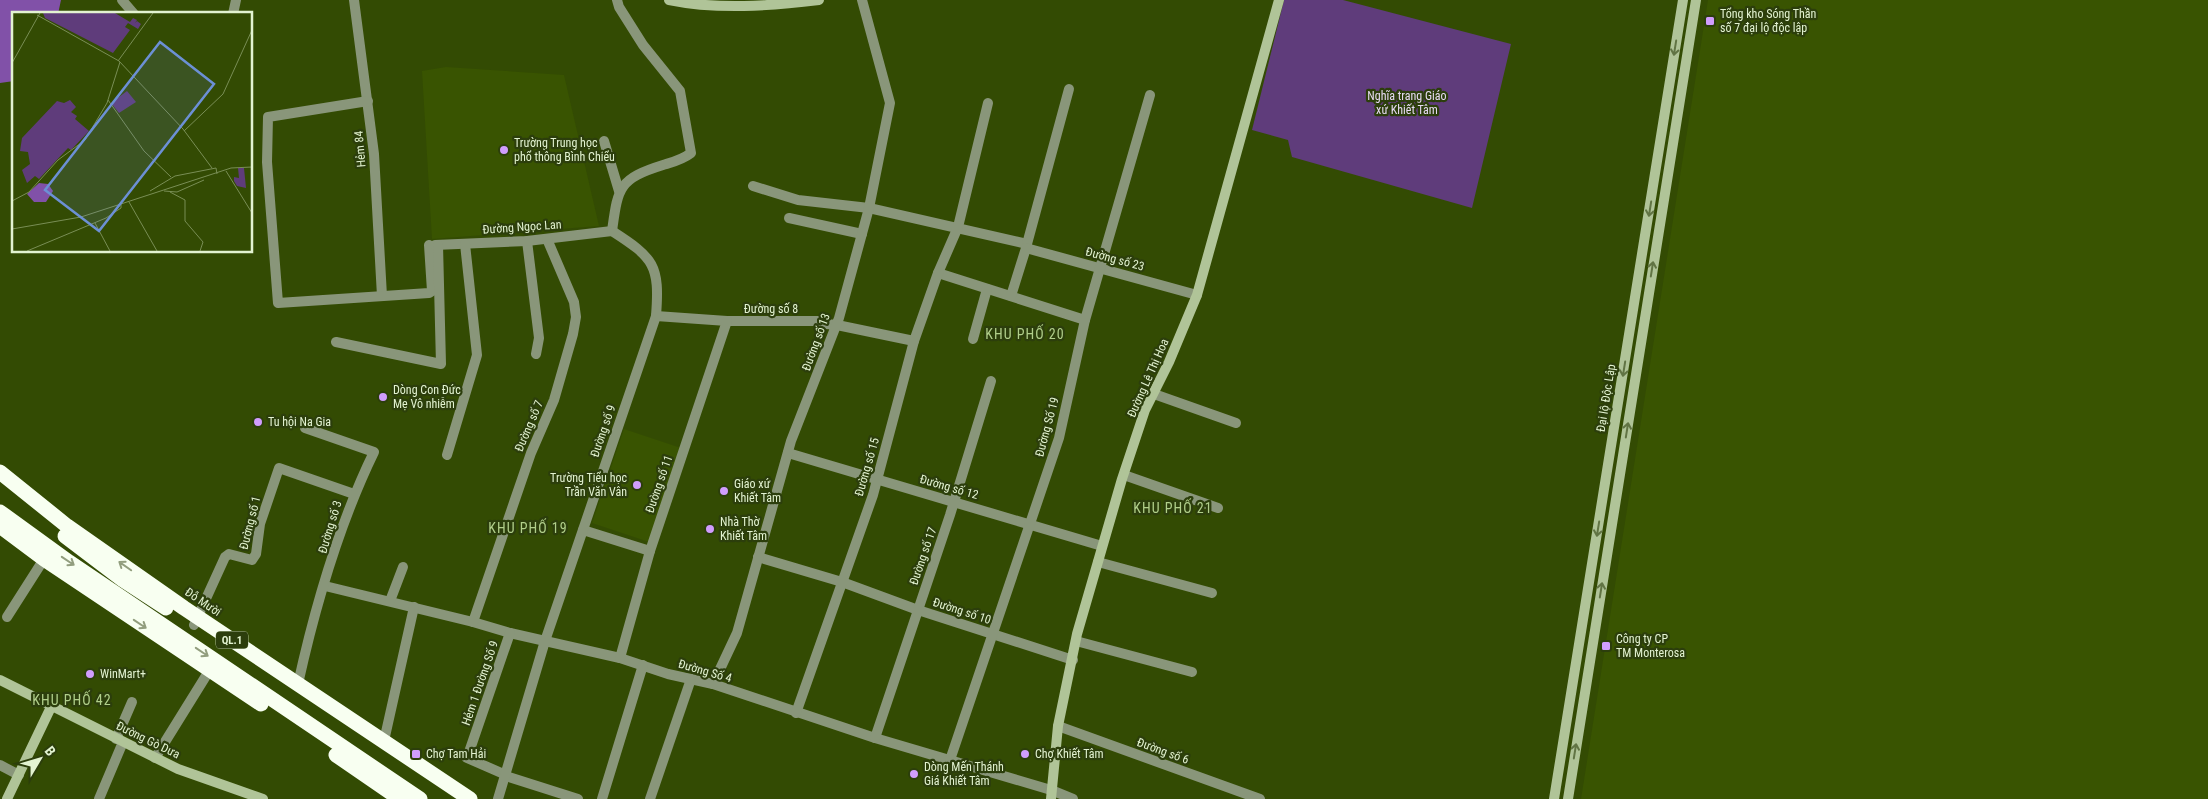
<svg xmlns="http://www.w3.org/2000/svg" width="2208" height="799" font-family="'Roboto Condensed',sans-serif">
<rect width="100%" height="100%" fill="#334b03"/>
<g fill="#395401">
<polygon points="1708,0 2208,0 2208,799 1581,799"/>
<polygon points="446,67 564,75 599,226 432,239 422,71"/>
<polygon points="624,429 681,448 649,542 592,523"/>
</g>
<polygon fill="#5f3c7b" points="1284,0 1343,0 1511,44 1472,208 1292,157 1288,140 1252,130"/>
<polygon fill="#8151a8" points="0,0 61,0 58,14 14,14 14,81 0,83"/>
<g fill="none" stroke-linecap="round" stroke-linejoin="round">
<g stroke="#89967a" stroke-width="10">
<polyline points="122,0 134,14"/>
<polyline points="354,0 374,154 382,296"/>
<polyline points="233,14 236,0"/>
<polyline points="368,101 268,117 267,162 278,303 429,293 432,291 429,245"/>
<polyline points="604,141 619,191"/>
<polyline points="753,186 798,200 869,208 1027,244 1026,248"/>
<polyline points="789,218 862,234"/>
<path d="M612,231c6,-43 6,-52 51,-66 10,-3 19,-5 28,-12l-11,-62 -37,-46 -24,-38 -2,-7"/>
<polyline points="527,241 539,338 536,354"/>
<polyline points="1027,244 1069,89"/>
<polyline points="435,245 527,241 612,231"/>
<polyline points="1026,248 1197,295"/>
<polyline points="938,273 1085,320"/>
<polyline points="1011,296 1026,248"/>
<polyline points="656,316 727,321 821,321 826,324 837,325 914,341"/>
<polyline points="973,339 987,289"/>
<polyline points="336,342 441,364 438,245"/>
<polyline points="1154,394 1236,423"/>
<polyline points="788,453 1102,546"/>
<polyline points="447,455 477,355 465,244"/>
<polyline points="1124,475 1218,508"/>
<polyline points="583,530 650,551"/>
<polyline points="758,557 842,582 918,610 1073,660"/>
<polyline points="1098,562 1212,593"/>
<polyline points="325,586 473,622 510,633 620,658 668,674 713,684 875,738 1051,790 1073,799"/>
<polyline points="390,601 403,567"/>
<polyline points="7,617 44,559"/>
<polyline points="473,622 531,453 554,400 573,334 576,317 574,302 547,239"/>
<polyline points="194,625 225,557 229,554 252,560 256,554 260,524 279,468 354,494"/>
<polyline points="1076,641 1192,672"/>
<polyline points="620,658 650,551 727,321"/>
<path d="M298,684c17,-77 42,-162 76,-232l-69,-24"/>
<polyline points="713,684 737,633 791,441 839,318 869,208 890,103 862,0"/>
<polyline points="796,713 873,495 914,341 938,273 958,227 988,103"/>
<polyline points="1058,726 1260,799"/>
<polyline points="875,738 950,515 991,381"/>
<polyline points="116,739 132,702"/>
<polyline points="384,741 414,607"/>
<polyline points="155,758 209,671"/>
<polyline points="950,760 1059,438 1085,320 1150,95"/>
<polyline points="0,765 19,775"/>
<polyline points="506,775 467,758 510,633"/>
<polyline points="506,776 578,799"/>
<polyline points="99,799 123,742"/>
<path d="M498,799l47,-158 111,-325c4,-51 -2,-58 -44,-85"/>
<polyline points="602,799 643,665"/>
<polyline points="650,799 691,679"/>
</g>
<g stroke="#b0c498" stroke-width="10">
<path d="M669,0c49,10 101,6 150,0"/>
<polyline points="0,680 178,769 263,799"/>
<polyline points="7,799 52,705"/>
<polyline points="1051,799 1058,726 1077,634 1122,479 1145,410 1169,362 1197,295 1279,0"/>
<polyline points="1554,799 1683,0"/>
<polyline points="1568,799 1696,0"/>
</g>
<g stroke="#f8fff1" stroke-width="15">
<polyline points="0,472 67,526 184,608 470,799"/>
<polyline points="0,512 69,562 420,799"/>
<polyline points="0,526 44,559 261,704"/>
<polyline points="65,536 123,580 166,608"/>
<polyline points="336,755 400,799"/>
</g>
</g>
<defs><path id="oneway-shaft" d="M-6 0H5M1.5-3L5.5 0L1.5 3" fill="none" stroke-width="1.6" stroke-linecap="round" stroke-linejoin="round" transform="scale(1.25)"/></defs>
<g stroke="#617444">
<use href="#oneway-shaft" transform="translate(1675 48) rotate(99)"/>
<use href="#oneway-shaft" transform="translate(1650 209) rotate(99)"/>
<use href="#oneway-shaft" transform="translate(1652 269) rotate(-81)"/>
<use href="#oneway-shaft" transform="translate(1624 369) rotate(99)"/>
<use href="#oneway-shaft" transform="translate(1627 430) rotate(-81)"/>
<use href="#oneway-shaft" transform="translate(1598 529) rotate(99)"/>
<use href="#oneway-shaft" transform="translate(1601 590) rotate(-81)"/>
<use href="#oneway-shaft" transform="translate(1575 751) rotate(-81)"/>
</g>
<g stroke="#929e7e">
<use href="#oneway-shaft" transform="translate(68 561) rotate(34)"/>
<use href="#oneway-shaft" transform="translate(125 566) rotate(-145)"/>
<use href="#oneway-shaft" transform="translate(140 624) rotate(34)"/>
<use href="#oneway-shaft" transform="translate(202 652) rotate(34)"/>
</g>
<g fill="#d19dfe" stroke="#2c3e0c" stroke-width="2">
<rect x="1705" y="16" width="10" height="10" rx="2.5"/>
<circle cx="504" cy="150" r="5"/>
<circle cx="383" cy="397" r="5"/>
<circle cx="258" cy="422" r="5"/>
<circle cx="637" cy="485" r="5"/>
<circle cx="724" cy="491" r="5"/>
<circle cx="710" cy="529" r="5"/>
<rect x="1601" y="641" width="10" height="10" rx="2.5"/>
<circle cx="90" cy="674" r="5"/>
<rect x="411" y="749" width="10" height="10" rx="2.5"/>
<circle cx="1025" cy="754" r="5"/>
<circle cx="914" cy="774" r="5"/>
</g>
<g text-anchor="middle" dominant-baseline="central" stroke-width="4.5" stroke-linejoin="round" paint-order="stroke">
<rect fill="#2c3e0c" stroke="#acbd96" stroke-width="1" x="216" y="631.5" width="32" height="17" rx="4"/>
<g font-size="11" font-weight="bold" fill="#e3f3d1">
<text x="232" y="640">QL.1</text>
</g>
<g font-size="12" fill="#e3f3d1" stroke="#2c3e0c" text-anchor="start">
<text x="1720" y="14">Tổng kho Sóng Thần<tspan x="1720" dy="14">số 7 đại lộ độc lập</tspan></text>
<text x="514" y="143">Trường Trung học<tspan x="514" dy="14">phổ thông Bình Chiểu</tspan></text>
<text x="393" y="390">Dòng Con Đức<tspan x="393" dy="14">Mẹ Vô nhiễm</tspan></text>
<text x="268" y="422">Tu hội Na Gia</text>
<text x="627" y="478" text-anchor="end">Trường Tiểu học<tspan x="627" dy="14">Trần Văn Vân</tspan></text>
<text x="734" y="484">Giáo xứ<tspan x="734" dy="14">Khiết Tâm</tspan></text>
<text x="720" y="522">Nhà Thờ<tspan x="720" dy="14">Khiết Tâm</tspan></text>
<text x="1616" y="639">Công ty CP<tspan x="1616" dy="14">TM Monterosa</tspan></text>
<text x="100" y="674">WinMart+</text>
<text x="426" y="754">Chợ Tam Hải</text>
<text x="1035" y="754">Chợ Khiết Tâm</text>
<text x="924" y="767">Dòng Mến Thánh<tspan x="924" dy="14">Giá Khiết Tâm</tspan></text>
</g>
<g font-size="12" fill="#e7dbf3" stroke="#2c3e0c">
<text x="1407" y="96">Nghĩa trang Giáo<tspan x="1407" dy="14">xứ Khiết Tâm</tspan></text>
</g>
<g font-size="12" fill="#e3f3d1" stroke="#2c3e0c">
<text transform="translate(360 149) rotate(-95)">Hẻm 84</text>
<text transform="translate(522 227) rotate(-4)">Đường Ngọc Lan</text>
<text transform="translate(1115 259) rotate(15)">Đường số 23</text>
<text x="771" y="309">Đường số 8</text>
<text transform="translate(816 342) rotate(-70)">Đường số 13</text>
<text transform="translate(1148 378) rotate(-66)">Đường Lê Thị Hoa</text>
<text transform="translate(1606 398) rotate(-81)">Đại lộ Độc Lập</text>
<text transform="translate(529 426) rotate(-67)">Đường số 7</text>
<text transform="translate(1047 427) rotate(-75)">Đường Số 19</text>
<text transform="translate(603 431) rotate(-71)">Đường số 9</text>
<text transform="translate(867 467) rotate(-74)">Đường số 15</text>
<text transform="translate(659 484) rotate(-71)">Đường số 11</text>
<text transform="translate(949 487) rotate(16)">Đường số 12</text>
<text transform="translate(250 523) rotate(-76)">Đường số 1</text>
<text transform="translate(330 527) rotate(-73)">Đường số 3</text>
<text transform="translate(923 556) rotate(-71)">Đường số 17</text>
<text transform="translate(203 602) rotate(34)">Đỗ Mười</text>
<text transform="translate(962 611) rotate(18)">Đường số 10</text>
<text transform="translate(705 671) rotate(16)">Đường Số 4</text>
<text transform="translate(480 683) rotate(-71)">Hẻm 1 Đường Số 9</text>
<text transform="translate(148 740) rotate(26)">Đường Gò Dưa</text>
<text transform="translate(1163 751) rotate(20)">Đường số 6</text>
</g>
<g font-size="14" letter-spacing="1" fill="#b1cf8b" stroke="#2c3e0c">
<text x="1025" y="334">KHU PHỐ 20</text>
<text x="1173" y="508">KHU PHỐ 21</text>
<text x="528" y="528">KHU PHỐ 19</text>
<text x="72" y="700">KHU PHỐ 42</text>
</g>
</g>
<g transform="translate(12 12)">
<rect width="240" height="240" fill="#334b03"/>
<path d="M31,1h72l15,9 3,-4 4,2 -2,3 2,-2 4,3 -3,5 -10,-6 -3,4 5,3 -17,23 -68,-35zM115,79l9,11 -17,11 -8,-10zM58,88l6,7 -5,5 6,4 -2,3 14,12 -18,19 -3,-2 -29,31 -4,-3 -8,7 -5,-13 8,-6 -2,-12 -8,-1 2,-13 35,-37 7,2zM226,156h6l2,20 -9,-2 -3,-5v-4l5,1z" fill="#5f3c7b"/>
<path d="M27,171l9,1 5,7 -7,11h-12l-7,-8z" fill="#8151a8"/>
<path fill="none" stroke="#798e55" stroke-width="1" d="M25,3l82,46 64,68 29,39M106,49l35,-48M0,51l28,-50M96,88l36,51 27,26M172,119l39,-37 29,-64M214,159l26,42M138,179l25,-15 41,-8 1,6M152,179l13,1 27,-12M158,180l15,8v21l18,21 -3,9M0,189l17,-9 29,-32 27,-20 22,-37 13,-41M117,190l28,49M83,211l15,28M0,217l69,-12 150,-49 21,-1M15,239l79,-33 15,-10v-5"/>
<path fill="#6c90d5" fill-opacity="0.15" stroke="#6c90d5" stroke-width="2.5" d="M148,30l54,42 -115,147 -54,-41z"/>
<rect width="240" height="240" fill="none" stroke="#e3f3d1" stroke-width="2.5"/>
</g>
<g transform="translate(40 759) rotate(52)" stroke="#2c3e0c" stroke-width="4" paint-order="stroke">
<path d="M0-4L9 19L0 12L-9 19Z" fill="#e3f3d1"/>
<text y="-8" font-size="14" font-weight="bold" text-anchor="middle" fill="#e3f3d1">B</text>
</g>
</svg>
